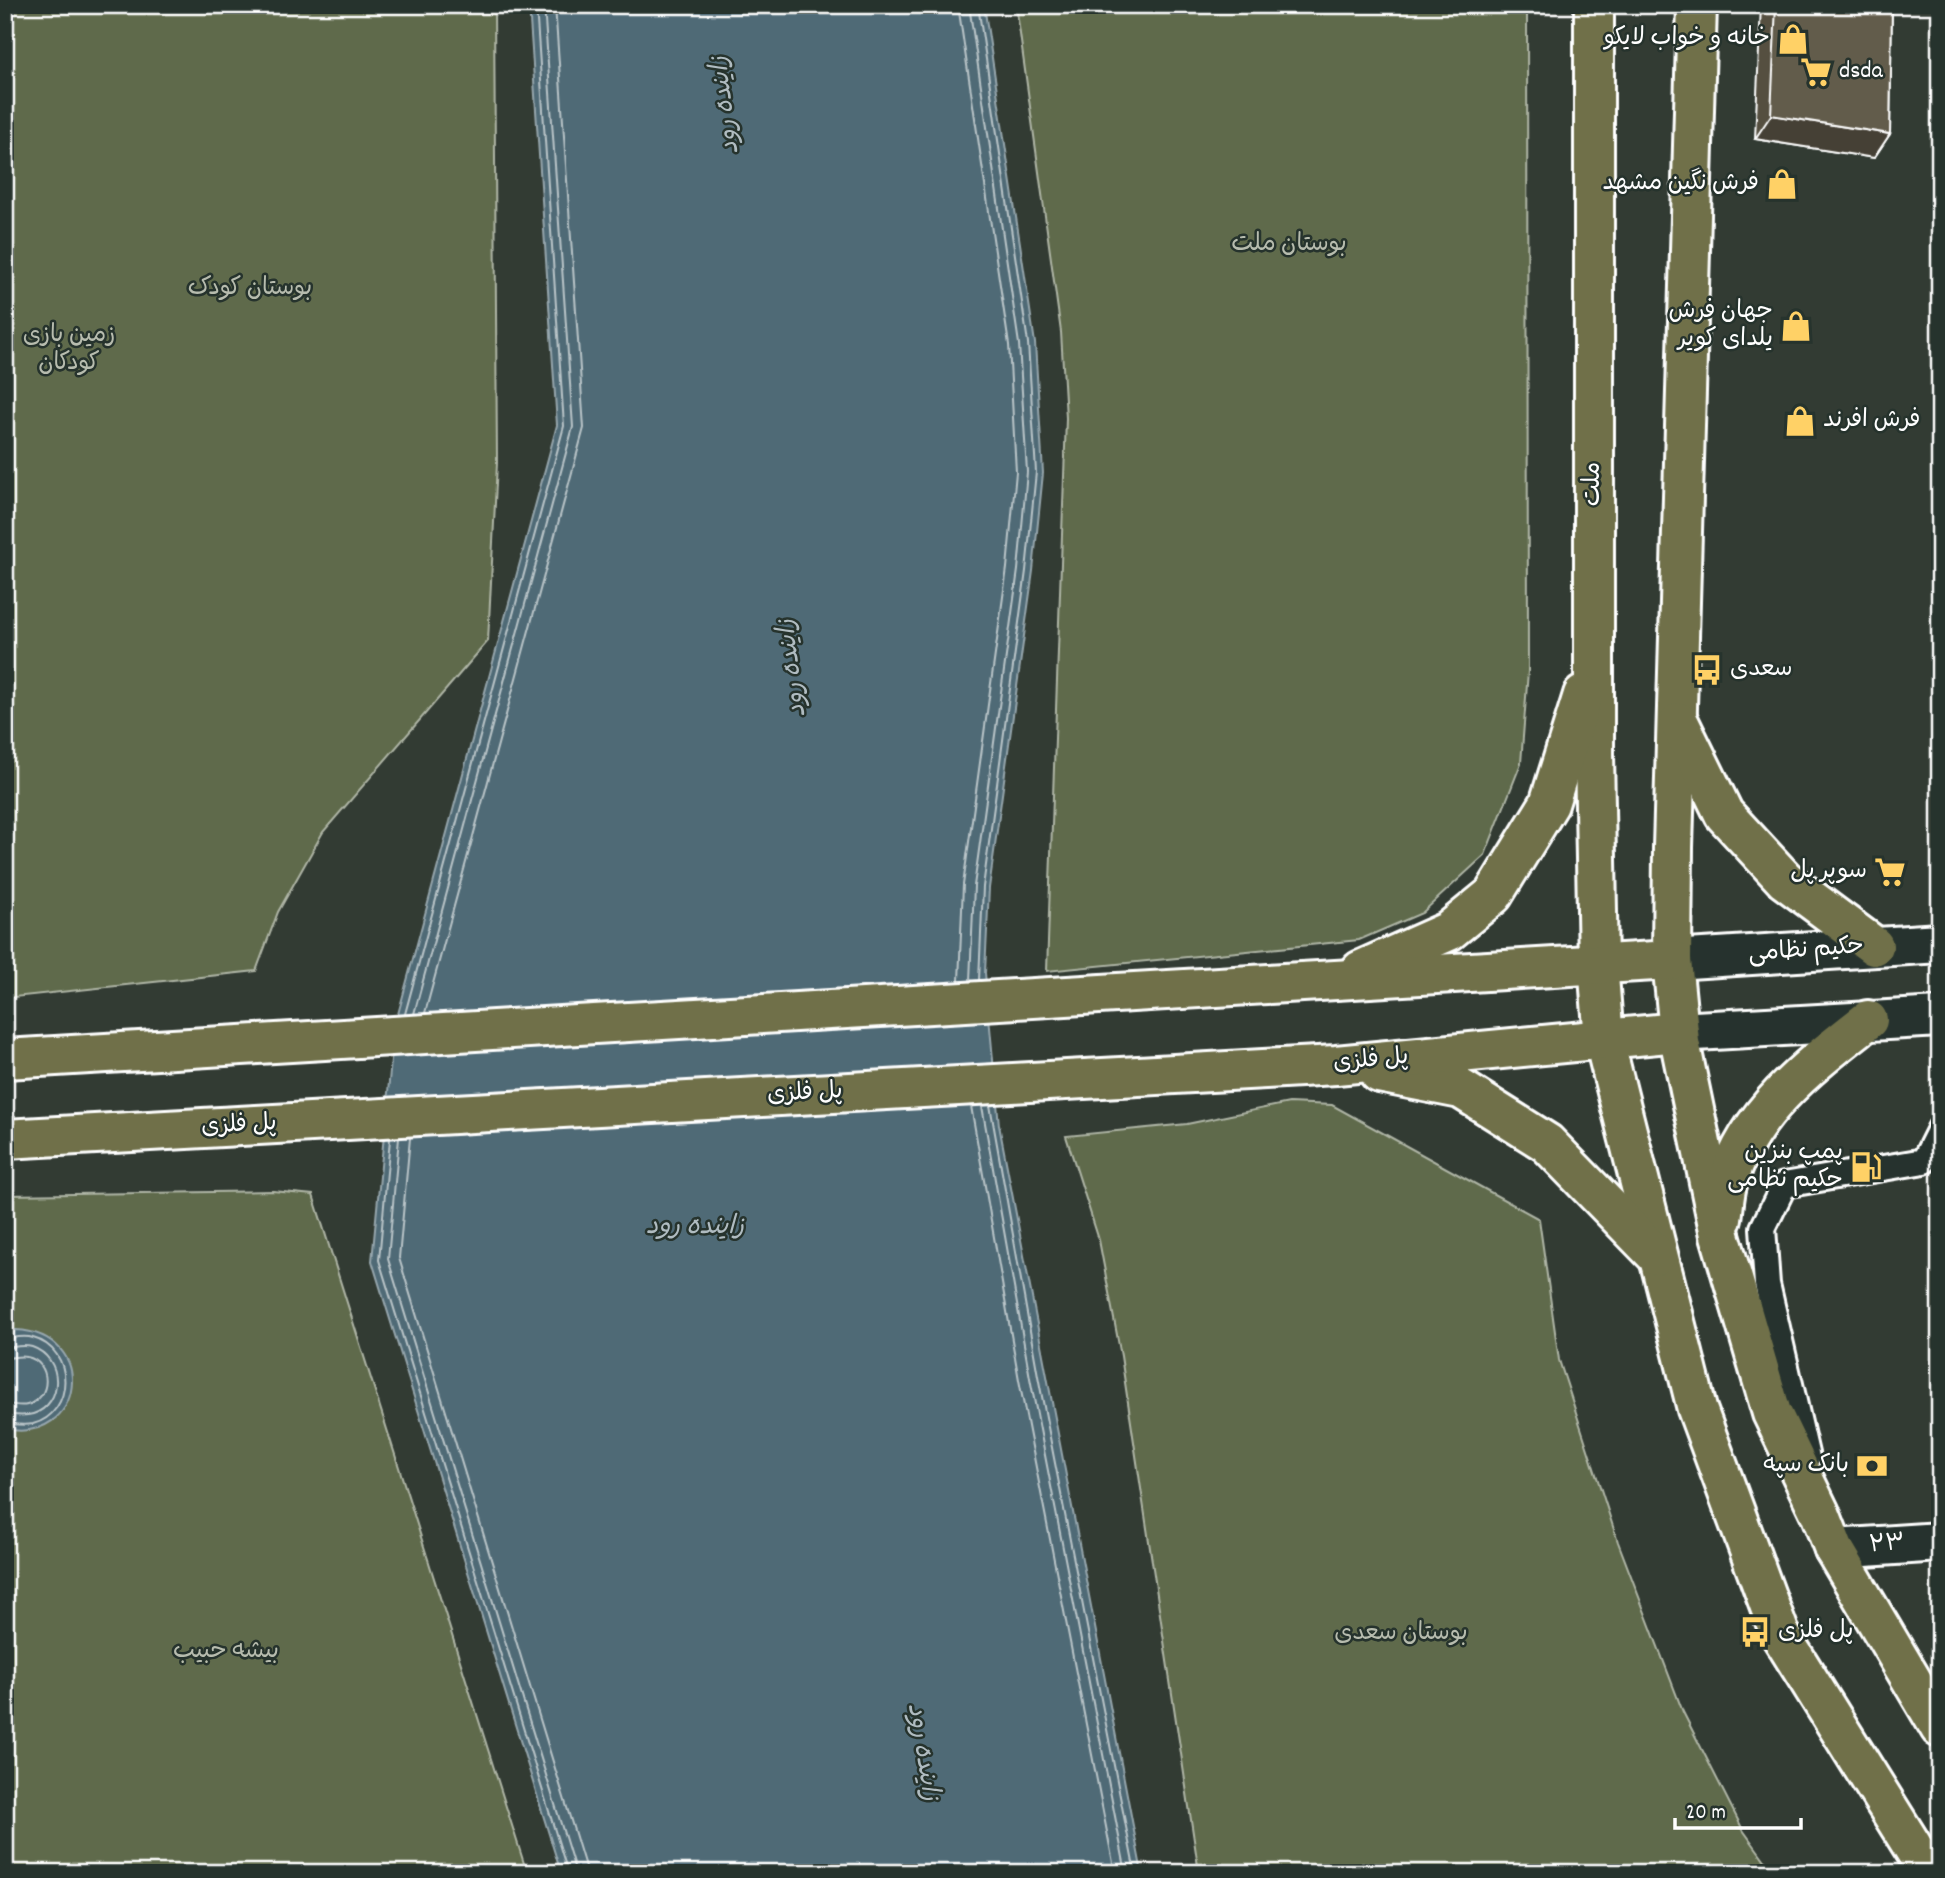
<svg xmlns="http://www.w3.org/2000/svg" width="1945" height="1878" font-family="Dekko,'Playpen Sans Arabic',sans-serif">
<rect width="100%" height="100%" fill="#323b33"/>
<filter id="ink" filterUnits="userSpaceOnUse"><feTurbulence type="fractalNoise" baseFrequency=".0143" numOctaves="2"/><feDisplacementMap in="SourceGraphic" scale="14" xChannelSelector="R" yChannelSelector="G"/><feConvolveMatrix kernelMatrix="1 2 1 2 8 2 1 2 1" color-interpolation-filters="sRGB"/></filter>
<g filter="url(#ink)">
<g fill="#5f6b4c" stroke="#afb5a6" stroke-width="2">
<polygon points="5,5 494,5 497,463 488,641 323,832 278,912 256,971 5,998"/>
<polygon points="1016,5 1527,5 1528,671 1521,763 1485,855 1422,913 1359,940 1047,971 1066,418 1061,332"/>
<polygon points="1289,1103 1332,1105 1539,1219 1559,1360 1618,1542 1683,1712 1743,1830 1774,1873 1199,1873 1121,1356 1099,1240 1066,1136 1187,1124"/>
<polygon points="273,1191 313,1195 527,1873 5,1873 5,1195"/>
</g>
<g fill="#506b76" stroke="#96a6ad" stroke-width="2">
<polygon points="529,5 984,5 1035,343 1043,473 1033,571 989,888 985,973 999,1125 1142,1873 561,1873 372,1261 394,1029 557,425"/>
<path d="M16,1330c83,4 69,115 -11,99v-96z"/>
</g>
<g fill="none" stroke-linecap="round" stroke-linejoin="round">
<g stroke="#b9c4c8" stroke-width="2">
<polyline points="958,5 1009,345 1016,472 1007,568 963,885 959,981"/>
<polyline points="969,5 1019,344 1027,472 1018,570 974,886 970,981"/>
<polyline points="978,5 1028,343 1036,472 1026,571 983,887 979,980"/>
<polyline points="425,1013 584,428 555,5"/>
<polyline points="405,1014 564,426 536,5"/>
<polyline points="414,1014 573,427 544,5"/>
<polyline points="990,1105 1038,1376 1135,1873"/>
<polyline points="971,1106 1019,1380 1115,1873"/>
<polyline points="982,1106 1030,1378 1126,1873"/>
<polyline points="399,1138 388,1259 576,1873"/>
<polyline points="410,1138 399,1258 587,1873"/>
<polyline points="390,1139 379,1260 568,1873"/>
<path d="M5,1339c9,-1 19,-4 28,-1 42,11 42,75 0,86 -10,2 -19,0 -28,-1"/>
<path d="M5,1348c10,-1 18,-4 27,-1 32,11 32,57 1,67 -10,3 -18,1 -28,0"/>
<path d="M5,1358c7,0 15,-3 22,-1 25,5 25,42 0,48 -7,2 -14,-1 -22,-1"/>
</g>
<defs>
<polyline id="service" points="1807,1458 1767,1284 1763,1228 1784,1185 1924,1161 1940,1129"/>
<polyline id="minor" points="1834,1549 1940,1542"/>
<g id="secondary">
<polyline points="1672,960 1940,943"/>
<polyline points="1678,1032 1940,1017"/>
</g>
<g id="primary">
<polyline points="1594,5 1594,754 1598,963 1604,1040 1697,1409 1780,1634 1929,1873"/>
<polyline points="1697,5 1673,848 1672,960 1680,1042 1720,1235 1772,1413 1820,1513 1834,1549 1940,1728"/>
<polyline points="1679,722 1724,814 1785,880 1874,946"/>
<polyline points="1361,970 1449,931 1493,895 1549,804 1583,695"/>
<polyline points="5,1059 1672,960"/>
<polyline points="1379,1073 1461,1089 1547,1143 1656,1255"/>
<polyline points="5,1139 1336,1065 1678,1032"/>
<path d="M1722,1219c2,-13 2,-26 6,-38 22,-71 84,-117 140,-161"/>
</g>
</defs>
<use href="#service" stroke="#fff" stroke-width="30"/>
<use href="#minor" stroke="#fff" stroke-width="44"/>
<use href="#secondary" stroke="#fff" stroke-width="44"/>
<use href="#primary" stroke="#fff" stroke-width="44"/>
<use href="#service" stroke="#26332d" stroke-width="24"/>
<use href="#minor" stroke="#26332d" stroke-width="38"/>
<use href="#secondary" stroke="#26332d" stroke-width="38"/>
<use href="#primary" stroke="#6f704a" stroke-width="38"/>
</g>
<polygon fill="#544f40" stroke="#fff" stroke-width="2" points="1761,5 1892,5 1890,134 1874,158 1755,139"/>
<polygon fill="#454034" stroke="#fff" stroke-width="2" points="1771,115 1890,134 1874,158 1755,139"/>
<polygon fill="#625c4b" stroke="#fff" stroke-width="2" points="1776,5 1892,5 1890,134 1771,115"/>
</g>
<defs>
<symbol id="shop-bare" viewBox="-9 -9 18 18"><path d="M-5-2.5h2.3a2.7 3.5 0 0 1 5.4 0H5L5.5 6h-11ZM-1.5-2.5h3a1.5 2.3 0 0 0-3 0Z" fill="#ffd166" stroke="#26332d" stroke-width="2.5" paint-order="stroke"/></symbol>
<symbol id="supermarket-bare" viewBox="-9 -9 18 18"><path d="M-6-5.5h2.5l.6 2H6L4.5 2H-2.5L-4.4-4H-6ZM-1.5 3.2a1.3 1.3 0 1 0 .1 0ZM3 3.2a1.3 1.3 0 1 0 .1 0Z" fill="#ffd166" stroke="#26332d" stroke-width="2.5" paint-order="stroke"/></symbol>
<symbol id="bus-bare" viewBox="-9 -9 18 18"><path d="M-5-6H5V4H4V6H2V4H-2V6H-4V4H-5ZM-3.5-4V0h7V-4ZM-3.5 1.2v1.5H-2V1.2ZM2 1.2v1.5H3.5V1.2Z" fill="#ffd166" stroke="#26332d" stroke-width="2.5" paint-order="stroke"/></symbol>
<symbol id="fuel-bare" viewBox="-9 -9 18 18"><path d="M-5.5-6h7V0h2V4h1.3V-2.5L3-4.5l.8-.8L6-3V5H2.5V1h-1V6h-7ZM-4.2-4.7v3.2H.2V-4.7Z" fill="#ffd166" stroke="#26332d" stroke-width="2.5" paint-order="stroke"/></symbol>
<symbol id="bank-bare" viewBox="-9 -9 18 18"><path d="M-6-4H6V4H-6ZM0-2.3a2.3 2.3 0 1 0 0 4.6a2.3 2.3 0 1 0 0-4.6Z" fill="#ffd166" stroke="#26332d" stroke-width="2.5" paint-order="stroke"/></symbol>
</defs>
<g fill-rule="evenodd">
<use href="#shop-bare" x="1771" y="17" width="44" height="44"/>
<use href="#supermarket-bare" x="1794" y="50" width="44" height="44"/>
<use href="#shop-bare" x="1760" y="162" width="44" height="44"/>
<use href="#shop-bare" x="1774" y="304" width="44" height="44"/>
<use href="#shop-bare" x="1778" y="399" width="44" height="44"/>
<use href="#bus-bare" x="1685" y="648" width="44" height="44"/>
<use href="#supermarket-bare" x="1868" y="850" width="44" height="44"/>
<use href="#fuel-bare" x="1844" y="1145" width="44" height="44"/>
<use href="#bank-bare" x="1850" y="1444" width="44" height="44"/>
<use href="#bus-bare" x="1733" y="1610" width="44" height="44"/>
</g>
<g text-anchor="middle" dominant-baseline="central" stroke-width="5" stroke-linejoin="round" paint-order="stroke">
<g font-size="24" fill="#fff" stroke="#26332d" text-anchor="end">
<text x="1770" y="39">خانه و خواب لایکو</text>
<text x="1839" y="72" text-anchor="start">dsda</text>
<text x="1759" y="184">فرش نگین مشهد</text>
<text x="1773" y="312">جهان فرش<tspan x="1773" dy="28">یلدای کویر</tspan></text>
<text x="1823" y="421" text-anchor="start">فرش افرند</text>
<text x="1730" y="670" text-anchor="start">سعدی</text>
<text x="1867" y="872">سوپر پل</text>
<text x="1843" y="1153">پمپ بنزین<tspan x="1843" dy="28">حکیم نظامی</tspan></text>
<text x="1849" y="1466">بانک سپه</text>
<text x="1778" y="1632" text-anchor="start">پل فلزی</text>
</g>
<g font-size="24" fill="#b7bcae" stroke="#26332d">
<text x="1289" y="245">بوستان ملت</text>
<text x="250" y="289">بوستان کودک</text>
<text x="69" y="336">زمین بازی<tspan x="69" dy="28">کودکان</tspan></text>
<text x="1401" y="1634">بوستان سعدی</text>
<text x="226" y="1652">بیشه حبیب</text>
</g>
<g font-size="24" fill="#fff" stroke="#26332d">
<text transform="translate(1594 484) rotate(-90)">ملت</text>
<text transform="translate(1806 951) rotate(-4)">حکیم نظامی</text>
<text transform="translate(1371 1061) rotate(-5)">پل فلزی</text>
<text transform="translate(805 1094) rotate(-3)">پل فلزی</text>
<text transform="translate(239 1126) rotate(-3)">پل فلزی</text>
<text transform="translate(1887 1545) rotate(-4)">۲۳</text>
</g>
<g font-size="26" font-style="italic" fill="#b0bcc1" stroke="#26332d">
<text transform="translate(726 105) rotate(-97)">زاینده رود</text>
<text transform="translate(793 668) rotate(-97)">زاینده رود</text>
<text x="695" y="1227">زاینده رود</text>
<text transform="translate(922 1752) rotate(81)">زاینده رود</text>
</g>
</g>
<rect width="1945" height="1878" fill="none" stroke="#26332d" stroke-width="28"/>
<rect x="14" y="14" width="1917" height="1850" fill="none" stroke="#fff" stroke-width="2.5" filter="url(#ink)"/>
<path d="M1675 1818v10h126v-10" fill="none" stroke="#ffffff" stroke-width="3.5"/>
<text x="1686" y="1818" font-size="21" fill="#ffffff" stroke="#26332d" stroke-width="5" paint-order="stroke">20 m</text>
</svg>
